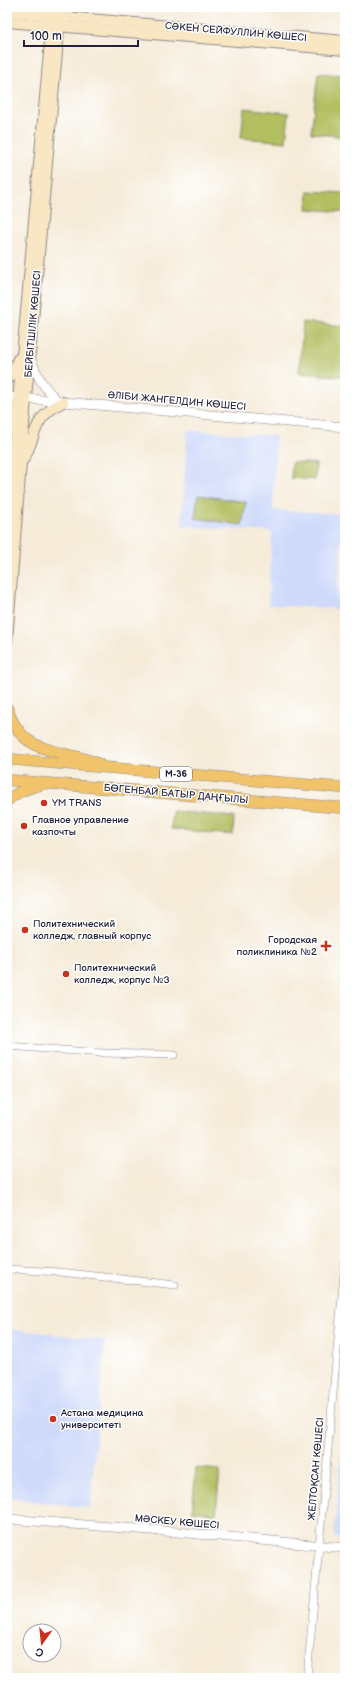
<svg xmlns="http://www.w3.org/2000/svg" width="352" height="1685" font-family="'Balsamiq Sans',sans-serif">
<rect width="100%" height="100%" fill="#fff"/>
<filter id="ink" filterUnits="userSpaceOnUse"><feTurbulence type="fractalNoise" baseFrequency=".025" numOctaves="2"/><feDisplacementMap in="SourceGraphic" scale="8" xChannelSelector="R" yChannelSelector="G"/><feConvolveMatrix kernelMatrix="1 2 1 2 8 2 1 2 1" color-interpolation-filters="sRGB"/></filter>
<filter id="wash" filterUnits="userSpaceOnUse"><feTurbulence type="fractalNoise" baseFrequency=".012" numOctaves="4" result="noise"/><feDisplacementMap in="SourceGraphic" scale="16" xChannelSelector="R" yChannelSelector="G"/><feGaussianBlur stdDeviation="0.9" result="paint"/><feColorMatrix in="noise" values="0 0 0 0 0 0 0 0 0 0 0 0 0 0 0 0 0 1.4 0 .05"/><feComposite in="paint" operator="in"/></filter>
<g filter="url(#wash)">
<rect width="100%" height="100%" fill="#f5ebd8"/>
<g fill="#cfdafa">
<polygon points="187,430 276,436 273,510 343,514 337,609 268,605 272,532 182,526"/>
<polygon points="7,1329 105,1340 90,1508 7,1498"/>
<polygon points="345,1411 345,1539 334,1538"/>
</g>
<g fill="#b2be60" stroke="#6a704e">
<polygon points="318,73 345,75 344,137 311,133"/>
<polygon points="244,108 289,113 286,142 241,138"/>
<polygon points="308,191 345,193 345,212 307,209"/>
<polygon points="303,322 345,326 345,377 299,373"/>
<polygon points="292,462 316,464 315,480 291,478"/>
<polygon points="198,495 246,502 242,525 195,518"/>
<polygon points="173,811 234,817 233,835 171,829"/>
<polygon points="196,1468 220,1470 216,1514 192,1511"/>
</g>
</g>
<g filter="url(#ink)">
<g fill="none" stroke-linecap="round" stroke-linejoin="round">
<defs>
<g id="minor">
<polyline points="7,1046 103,1053 174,1055"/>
<polyline points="7,1269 60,1272 175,1285"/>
<polyline points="307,1677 345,1263"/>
</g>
<g id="tertiary">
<path d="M30,357c8,21 12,29 29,45"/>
<polyline points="7,397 345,427"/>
<polyline points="7,1519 177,1532 345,1548"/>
</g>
<g id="secondary">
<polyline points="7,12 345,41"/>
<polyline points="7,22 345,50"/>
<polyline points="7,381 13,373 18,359"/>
<path d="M24,459c14,-27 8,-41 39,-57"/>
<polyline points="7,525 53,7"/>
<polyline points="7,641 26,399 61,7"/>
</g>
<g id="primary">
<path d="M7,708c17,51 53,39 92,56"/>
<polyline points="7,759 345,788"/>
<polyline points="7,780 345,808"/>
<path d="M7,801c9,-9 20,-13 33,-16"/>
</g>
</defs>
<use href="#minor" stroke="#8c868a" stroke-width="8"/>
<use href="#tertiary" stroke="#8c868a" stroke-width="10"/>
<use href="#secondary" stroke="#8c868a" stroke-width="12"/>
<use href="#primary" stroke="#8c868a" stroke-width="12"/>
<use href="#minor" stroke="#fff" stroke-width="7"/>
<use href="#tertiary" stroke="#fff" stroke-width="9"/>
<use href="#secondary" stroke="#f9e7c3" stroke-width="10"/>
<use href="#primary" stroke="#f1c36a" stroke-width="11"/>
</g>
</g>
<g fill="#c8321e" stroke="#fff" stroke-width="1.5">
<circle cx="44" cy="803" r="4"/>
<circle cx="24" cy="826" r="4"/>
<circle cx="25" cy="930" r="4"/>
<path d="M324 940h4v4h4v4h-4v4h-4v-4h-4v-4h4z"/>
<circle cx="66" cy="974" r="4"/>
<circle cx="53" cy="1419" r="4"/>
</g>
<g text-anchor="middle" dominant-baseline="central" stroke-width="3" stroke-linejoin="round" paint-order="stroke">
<rect fill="#fff" stroke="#646476" stroke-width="1" x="160" y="767" width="32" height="14" rx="3"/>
<g font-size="9" font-weight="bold" fill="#22223b">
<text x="176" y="774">M-36</text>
</g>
<g font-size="10" fill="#22223b" stroke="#fff">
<text transform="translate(236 32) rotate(5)">СӘКЕН СЕЙФУЛЛИН КӨШЕСІ</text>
<text transform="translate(33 324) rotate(-85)">БЕЙБІТШІЛІК КӨШЕСІ</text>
<text transform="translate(177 401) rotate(5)">ӘЛІБИ ЖАНГЕЛДИН КӨШЕСІ</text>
<text transform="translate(176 794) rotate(5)">БӨГЕНБАЙ БАТЫР ДАҢҒЫЛЫ</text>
<text transform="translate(316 1469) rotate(-85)">ЖЕЛТОҚСАН КӨШЕСІ</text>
<text transform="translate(177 1522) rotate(5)">МӘСКЕУ КӨШЕСІ</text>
</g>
<g font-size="10" fill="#22223b" stroke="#fff" text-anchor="start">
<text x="52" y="803">YM TRANS</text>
<text x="32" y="820">Главное управление<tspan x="32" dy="12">казпочты</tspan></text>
<text x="33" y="924">Политехнический<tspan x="33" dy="12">колледж, главный корпус</tspan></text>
<text x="317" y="940" text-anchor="end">Городская<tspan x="317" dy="12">поликлиника №2</tspan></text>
<text x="74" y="968">Политехнический<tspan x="74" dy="12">колледж, корпус №3</tspan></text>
<text x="61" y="1413">Астана медицина<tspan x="61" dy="12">университеті</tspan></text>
</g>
</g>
<rect width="352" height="1685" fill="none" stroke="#fff" stroke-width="24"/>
<g transform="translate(42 1643) rotate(195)"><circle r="19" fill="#ffffff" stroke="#a7a7b1"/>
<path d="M0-3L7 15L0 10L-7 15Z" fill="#c8321e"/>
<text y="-6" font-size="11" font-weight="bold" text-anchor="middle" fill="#22223b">С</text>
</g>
<path d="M24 40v6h114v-6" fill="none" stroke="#22223b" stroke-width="2"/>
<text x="30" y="40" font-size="12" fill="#22223b" stroke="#ffffff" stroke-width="3" paint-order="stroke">100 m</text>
</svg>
